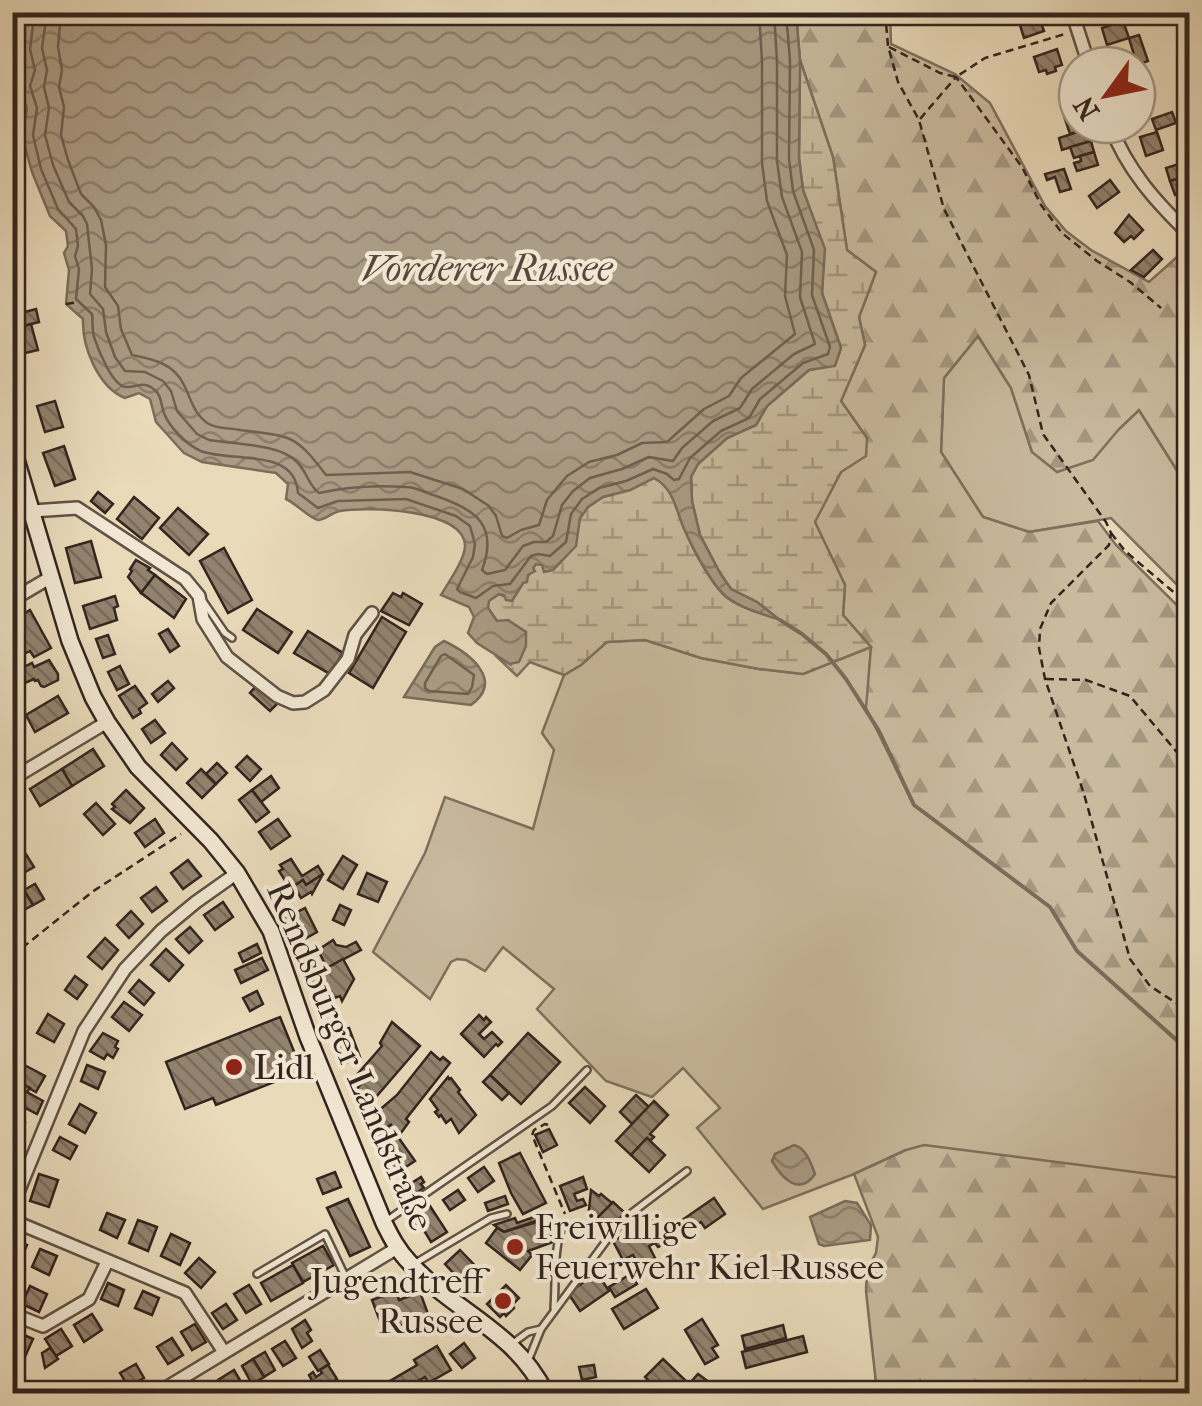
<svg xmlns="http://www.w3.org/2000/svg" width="1202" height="1406" font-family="'IM FELL French Canon',serif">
<defs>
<pattern id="forest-firs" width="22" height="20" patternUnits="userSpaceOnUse" patternTransform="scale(2.5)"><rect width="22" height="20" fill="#cabb9f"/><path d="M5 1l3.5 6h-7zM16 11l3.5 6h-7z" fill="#a59881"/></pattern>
<pattern id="wetland-marsh" width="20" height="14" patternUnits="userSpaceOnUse" patternTransform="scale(2.5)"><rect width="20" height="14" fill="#cabb9f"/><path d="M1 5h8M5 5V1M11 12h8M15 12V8" fill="none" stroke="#a59881"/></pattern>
<pattern id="water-waves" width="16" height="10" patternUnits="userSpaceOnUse" patternTransform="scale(2.5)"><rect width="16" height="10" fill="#ab9c85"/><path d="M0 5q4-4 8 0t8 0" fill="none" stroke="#8c7f6c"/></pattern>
<pattern id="building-back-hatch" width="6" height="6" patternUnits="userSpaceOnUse" patternTransform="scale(2.5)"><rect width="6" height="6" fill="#92836f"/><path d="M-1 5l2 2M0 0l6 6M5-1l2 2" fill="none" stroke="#786b5b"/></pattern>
</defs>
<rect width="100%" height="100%" fill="#e9daba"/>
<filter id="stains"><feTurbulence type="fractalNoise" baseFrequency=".002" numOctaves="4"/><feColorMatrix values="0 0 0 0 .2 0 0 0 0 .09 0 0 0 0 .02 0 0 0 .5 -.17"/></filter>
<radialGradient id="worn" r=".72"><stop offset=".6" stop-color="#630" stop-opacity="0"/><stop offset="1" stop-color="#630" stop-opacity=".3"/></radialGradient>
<g fill="#cabb9f" stroke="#7e705e" stroke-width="2.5">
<polygon points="978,336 1011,388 1032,452 1119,429 1139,410 1178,472 1189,496 1189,597 1111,518 1029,532 983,517 941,452 944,378"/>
<polygon points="645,640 701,658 759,669 803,674 871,647 867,708 914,805 1050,907 1077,951 1189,1052 1189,1179 906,1150 854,1174 763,1209 697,1128 720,1108 683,1068 652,1097 606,1081 537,1009 554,989 503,947 485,971 466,960 457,959 451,962 430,999 373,952 425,853 445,797 533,829 554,750 542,733 564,675 581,665 606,642"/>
</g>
<g fill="url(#forest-firs)" stroke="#7e705e" stroke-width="2.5">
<polygon points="796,13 890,13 891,44 955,74 990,103 1045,206 1066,231 1091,250 1149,282 1187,248 1189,250 1189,461 1178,472 1139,410 1119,429 1093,460 1057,472 1032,452 1011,388 978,336 944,378 941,452 983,517 1029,532 1098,521 1116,545 1189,617 1189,1052 1077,951 1050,907 914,805 866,708 871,647 843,615 845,585 814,522 841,472 867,438 841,401 865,345 859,317 876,272 847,250 833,157 800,60"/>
<polygon points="924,1145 1189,1179 1189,1393 877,1393 866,1291 867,1269 876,1253 878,1237 854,1174 906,1150"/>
</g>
<path fill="url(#wetland-marsh)" stroke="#7e705e" stroke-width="2.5" d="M800,60l33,97 14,93 29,22 -17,45 6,28 -24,56 26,37 -1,18 -25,16 -26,50 30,63 -2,30 28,32 -68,27 -44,-5 -58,-11 -56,-18 -38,2 -26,23 -17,10 -34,-13 -13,14 -22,-21 15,9 -13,-43 -9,-13v-7l11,-7 13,6 24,-36h6l2,4 33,-38 3,-12 8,-11 15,-10 27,-7 24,-12c21,11 22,33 31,52 7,18 26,54 41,67 13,10 35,17 50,21l-19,-16 -26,-13 -11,-16 -20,-38 -8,-34 -1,-24 7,-13 29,-26 29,-13 11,-19 42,-36 26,-5 6,-17 -19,-55 2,-44 -21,-59 -4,-32z"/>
<g fill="url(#water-waves)" stroke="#7b6c5c" stroke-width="2.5">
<path d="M17,13h779l4,48 -1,97 4,32 22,59 -3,44 19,55 -6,18 -26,4 -42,36 -11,19 -29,13 -29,26 -7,13 1,24 8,34 20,38 11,16 26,13 23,18c-17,-6 -37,-11 -52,-22 -15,-11 -35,-49 -43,-67 -9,-19 -10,-42 -31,-53l-24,12 -27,7 -15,10 -8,11 -4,28 -23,24 -9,2 -2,-7 -6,-1 -3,4 2,3 -7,4 -1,7 -4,1 -11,18 -6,-1 -2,-5 -5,-1 -10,7 -1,7 9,13 11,-1 18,12v14l-7,16 -9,2 -33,-21 -9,-10 6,-16 -5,-10 -28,-12c7,-12 24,-36 24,-49 0,-37 -99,-40 -125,-35 -7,1 -15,9 -22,9 -7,-1 -23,-17 -32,-21l2,-15 -12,-11 -74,-11 -18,-9 -28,-31 -6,-23 -11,-6 -14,5c-27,-11 -43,-51 -42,-79l-17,-15 3,-34 -5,-17 4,-7 -2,-15 -16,-15 -18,-44 -10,-36 5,-27 -7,-23 5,-16 -6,-21 4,-23z"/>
<path d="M444,641c25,12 61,39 27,64l-67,-8 31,-50z"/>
<path d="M794,1145c12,3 17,18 21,29 -16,23 -33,4 -43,-13l3,-7z"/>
<polygon points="845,1201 857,1203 871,1225 870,1240 824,1246 819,1244 810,1217"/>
</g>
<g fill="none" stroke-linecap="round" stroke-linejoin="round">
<g stroke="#6f6052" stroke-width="2.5">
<path d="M28,12l5,13 -3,24 5,21 -5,16 7,22 -4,27 8,34 17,40 18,20 2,17 -3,10 4,13 -3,30 16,15c1,8 0,16 2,23 4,12 19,51 33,50 12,0 17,-7 29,4 6,6 5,15 8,22 5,14 23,32 37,38 31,12 94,-4 97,42l20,15 20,-7 68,-2 50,17 14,10 5,18 -2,13 -16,32 3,3 16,6 17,-12 17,-2 21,-28 7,-2 12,2 16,-14 5,-28 11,-15 17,-11 27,-7 27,-12 14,5 7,6 5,-1 11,-21 31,-27 28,-13 11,-19 43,-36 25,-9 2,-7 -18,-52 2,-45 -21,-59 -4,-32 1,-98 -4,-49"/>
<path d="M42,12l3,14 -3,22 5,22 -3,17 5,21 -4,27 8,30 16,37 14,14 4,8 5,45 -2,25 13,15 3,23 9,25 10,14 20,1 18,9 8,10 6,20 20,23 12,6c25,4 70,4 87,21 11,10 12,24 23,32 26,-6 59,-8 87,-6 10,0 20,6 30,9 39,13 63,29 46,74l5,4 18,-4 18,-24 11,-4h12l7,-6 9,-31 11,-14 17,-13 32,-9 27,-12 24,4 9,-13 31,-27 27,-13 12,-19 42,-35 21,-10 -15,-47 2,-45 -20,-55 -5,-36v-99l-3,-50"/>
<path d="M58,12l2,13 -2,22 4,23 -3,17 5,20 -3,28 7,25 13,34 13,13 7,13 5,25 -1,42 13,19 3,23 11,26c20,4 42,8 52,30 7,14 10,30 25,39 9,5 22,4 31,6 52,7 54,3 86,45l84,-3 53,17 26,17 7,10 6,20 5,2 14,-8 18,-5 8,-25 20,-24 22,-14 28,-7 25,-12 25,-1 37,-33 25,-13 12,-18 54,-44 -10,-38 2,-41 -20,-54 -5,-38v-101l-3,-50"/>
<polygon points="445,654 474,675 472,687 468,694 429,691 425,688 425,683 441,656"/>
</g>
<polyline stroke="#7b6c5c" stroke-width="4" points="780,620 802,634 826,654 846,679 879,731 914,805 1050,907 1077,951 1190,1052"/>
</g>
<g fill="url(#building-back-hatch)" stroke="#33241e" stroke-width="2.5">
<polygon points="1037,12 1044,31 1024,38 1018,19"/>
<polygon points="1123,21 1129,38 1107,45 1102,28"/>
<polygon points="1139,35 1148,61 1137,65 1129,38"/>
<polygon points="1057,49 1062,65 1055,67 1056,71 1047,74 1046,70 1039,72 1034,57"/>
<polygon points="1143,100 1149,116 1137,121 1137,102"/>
<polygon points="1077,109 1077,125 1086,125 1087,129 1070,134 1063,113"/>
<polygon points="1172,112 1176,123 1156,130 1152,119"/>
<polygon points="1087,129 1091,141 1062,150 1059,138"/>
<polygon points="1157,132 1163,150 1146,156 1140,137"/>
<polygon points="1091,141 1094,152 1074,158 1070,147"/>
<polygon points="1094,152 1098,165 1077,171 1074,163 1081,161 1080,156"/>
<polygon points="1182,163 1187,176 1170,181 1166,168"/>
<polygon points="1064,169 1071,189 1060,192 1055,177 1047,180 1045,174"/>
<polygon points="1187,176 1190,190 1175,195 1170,181"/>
<polygon points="1110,180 1119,192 1097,208 1089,196"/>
<polygon points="1129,215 1143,230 1134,239 1131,236 1124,242 1115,233"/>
<polygon points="1153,250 1162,259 1144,277 1131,270"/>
<polygon points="36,309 39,322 24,326 21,313"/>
<polygon points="31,324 38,350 12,356 12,329"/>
<polygon points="55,401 63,427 45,432 37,406"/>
<polygon points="64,446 75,479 55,486 43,453"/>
<polygon points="98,492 113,504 105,513 91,501"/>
<polygon points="134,497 159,518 142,539 117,519"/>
<polygon points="178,508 208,534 189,555 160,528"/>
<polygon points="91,541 101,577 75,583 66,548"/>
<polygon points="224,548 252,600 228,613 200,561"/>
<polygon points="136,560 150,568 148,570 155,575 141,593 128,577 132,571 130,569"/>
<polygon points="155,575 186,599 174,618 141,593"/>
<polygon points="393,593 401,597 403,593 422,604 409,625 381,611"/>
<polygon points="115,596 118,606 114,608 117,620 90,629 83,606"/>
<polygon points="257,609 292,632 278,653 243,630"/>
<polygon points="30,610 51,648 34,657 30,651 14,659 16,662 12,663 12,639 23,633 15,619"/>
<polygon points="382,617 406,632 373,688 349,673"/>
<polygon points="168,629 179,646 170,652 159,634"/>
<polygon points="308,631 343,653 330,674 294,653"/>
<polygon points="108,635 115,654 103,658 96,639"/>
<polygon points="49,660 58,674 58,680 44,687 41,686 38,680 35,681 34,679 25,683 18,670 32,663 34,667"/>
<polygon points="120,666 129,684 117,690 108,672"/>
<polygon points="168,681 174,688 158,702 152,694"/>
<polygon points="257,685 278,703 270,711 250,693"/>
<polygon points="135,686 147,703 139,709 141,713 133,718 119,696"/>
<polygon points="58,696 68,713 35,732 26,715"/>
<polygon points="155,720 165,733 151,743 142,729"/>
<polygon points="172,743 187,759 176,770 161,755"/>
<polygon points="93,749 104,766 72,786 62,769"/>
<polygon points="247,756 261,769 250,781 236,767"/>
<polygon points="217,763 227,773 216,784 206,774"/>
<polygon points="62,769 72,786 40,806 30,789"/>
<polygon points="201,769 216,784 202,798 187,783"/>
<polygon points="271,776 279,788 261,802 252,790"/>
<polygon points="126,790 144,808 130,823 112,809 115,807 112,804"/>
<polygon points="252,790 269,812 256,822 239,800"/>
<polygon points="96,803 115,824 103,835 84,814"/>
<polygon points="155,819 164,833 145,847 135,833"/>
<polygon points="278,819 290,836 271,849 259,832"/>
<polygon points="20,845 27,856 12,864 12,849"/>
<polygon points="27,856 34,867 18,876 12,864"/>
<polygon points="343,856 357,865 343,889 328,880"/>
<polygon points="291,859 302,876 318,866 323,874 306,885 303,880 294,886 291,882 288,885 279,871 283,869 280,865"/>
<polygon points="188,860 201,876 183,889 171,873"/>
<polygon points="367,873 387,882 378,902 358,894"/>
<polygon points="323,874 312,894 311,892 301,898 294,886 303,880 306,885"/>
<polygon points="35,884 44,899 33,905 24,890"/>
<polygon points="156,887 167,901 152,912 141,898"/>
<polygon points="24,890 33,905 22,911 14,896"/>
<polygon points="223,902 233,917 215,930 204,915"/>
<polygon points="340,905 351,910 344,925 333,920"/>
<polygon points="305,908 317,932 299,942 286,918"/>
<polygon points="131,911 143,924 129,938 117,925"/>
<polygon points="190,927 202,941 189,953 176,939"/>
<polygon points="105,938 118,950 102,969 88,957"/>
<polygon points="333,940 336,945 346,947 356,942 361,950 327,968 318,950"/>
<polygon points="257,944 261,953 243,962 239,953"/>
<polygon points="166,949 183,965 169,981 151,965"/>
<polygon points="262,958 268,970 241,983 235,970"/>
<polygon points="343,959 354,979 342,1001 340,996 320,1003 312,980 329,973 327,968"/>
<polygon points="75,976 87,985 77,999 65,990"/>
<polygon points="139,980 154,993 144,1005 129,992"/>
<polygon points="257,991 263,1004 250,1011 243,998"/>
<polygon points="124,1002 142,1015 129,1031 112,1017"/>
<polygon points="48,1014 64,1024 54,1042 37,1033"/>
<polygon points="479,1015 484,1020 486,1017 491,1022 479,1034 484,1039 492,1032 502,1042 498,1046 496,1044 484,1057 461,1034"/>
<polygon points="280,1017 302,1071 216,1105 213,1098 185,1109 166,1062"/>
<polygon points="392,1022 420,1046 376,1097 360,1103 355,1091 361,1084 354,1078 382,1046 380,1043"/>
<polygon points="349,1028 360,1057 343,1064 332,1034"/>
<polygon points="103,1033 118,1041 115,1047 118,1049 113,1058 107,1054 104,1059 90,1051"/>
<polygon points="528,1033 560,1062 521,1104 490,1075"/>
<polygon points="431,1052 440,1060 443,1057 450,1063 406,1119 409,1122 398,1137 391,1125 384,1129 377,1112 397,1095"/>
<polygon points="15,1060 45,1076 36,1092 12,1079 12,1065"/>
<polygon points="87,1065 105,1072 98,1089 81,1081"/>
<polygon points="490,1075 509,1093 502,1100 483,1082"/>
<polygon points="448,1077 449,1079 451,1078 460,1090 458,1092 476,1115 459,1133 451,1119 446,1123 441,1115 439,1117 435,1112 438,1110 430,1099"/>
<polygon points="21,1083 30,1088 27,1092 43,1101 37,1114 12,1101 12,1085 18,1088"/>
<polygon points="585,1087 605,1106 590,1123 569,1103"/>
<polygon points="636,1095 649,1107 632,1124 620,1112"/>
<polygon points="654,1101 668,1115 650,1134 654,1137 650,1141 647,1138 631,1155 616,1141"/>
<polygon points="80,1104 96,1113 85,1133 69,1124"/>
<polygon points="376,1110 384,1129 371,1135 364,1114"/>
<polygon points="12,1117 25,1123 15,1147 12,1146"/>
<polygon points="391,1125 398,1137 378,1150 371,1135"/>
<polygon points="549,1129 557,1145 543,1152 535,1135"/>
<polygon points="60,1137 77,1146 70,1159 53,1150"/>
<polygon points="398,1137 415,1161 395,1174 378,1150"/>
<polygon points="647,1138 665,1155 649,1172 631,1155"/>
<polygon points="520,1153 546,1203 523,1214 511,1193 499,1163"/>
<polygon points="484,1167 494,1181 478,1192 468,1178"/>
<polygon points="335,1172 341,1187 323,1194 317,1179"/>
<polygon points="39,1174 58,1180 49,1207 30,1201"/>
<polygon points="421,1177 424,1182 421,1184 424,1188 408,1198 402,1189"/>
<polygon points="583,1177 587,1189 574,1194 577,1201 583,1199 586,1205 570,1211 560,1186"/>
<polygon points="458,1190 465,1200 450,1210 443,1200"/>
<polygon points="591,1190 599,1196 601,1194 612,1203 594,1222 588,1219"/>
<polygon points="505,1196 508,1204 488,1211 485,1203"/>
<polygon points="714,1198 725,1214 705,1228 701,1222 682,1235 675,1225"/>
<polygon points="348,1199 370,1247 350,1256 327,1208"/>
<polygon points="613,1202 625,1213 604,1234 592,1223"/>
<polygon points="430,1206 447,1232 431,1242 422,1227 416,1231 407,1218 424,1207 425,1209"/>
<polygon points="107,1213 125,1220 117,1238 100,1230"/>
<polygon points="537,1216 539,1220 504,1232 494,1225 515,1218 517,1223"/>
<polygon points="553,1217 556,1226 548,1228 553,1242 528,1251 532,1255 520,1270 486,1243 497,1228 504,1232"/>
<polygon points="658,1217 668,1236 663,1239 666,1243 658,1247 655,1243 649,1246 657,1262 641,1270 633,1255 623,1260 613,1241"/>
<polygon points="138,1220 157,1227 148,1251 129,1243"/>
<polygon points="171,1234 190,1243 180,1265 161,1256"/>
<polygon points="12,1239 27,1245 20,1262 12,1258"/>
<polygon points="323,1246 334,1265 303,1282 292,1263"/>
<polygon points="40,1249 57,1256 49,1275 32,1267"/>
<polygon points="460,1250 485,1276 469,1290 445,1264"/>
<polygon points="199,1258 215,1272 201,1288 185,1273"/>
<polygon points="293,1265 303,1283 271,1301 261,1283"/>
<polygon points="597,1273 609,1291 580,1311 568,1293"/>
<polygon points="631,1274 637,1284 615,1297 609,1287"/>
<polygon points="108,1283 124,1290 118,1306 101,1299"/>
<polygon points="249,1285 261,1304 246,1313 234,1294"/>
<polygon points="506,1285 519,1298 512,1305 514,1308 506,1316 504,1313 500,1317 487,1304"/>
<polygon points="30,1286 47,1294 39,1312 22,1304"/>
<polygon points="646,1289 658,1308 624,1329 612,1309"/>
<polygon points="143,1291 159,1298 152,1315 135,1308"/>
<polygon points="396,1291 399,1300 420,1292 428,1314 421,1316 423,1322 412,1326 410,1322 384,1332 372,1300"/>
<polygon points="226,1304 237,1320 223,1329 212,1313"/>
<polygon points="92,1314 102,1330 84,1342 74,1325"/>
<polygon points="702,1319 718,1345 712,1348 718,1357 705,1364 685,1330"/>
<polygon points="305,1320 311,1330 307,1333 312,1341 302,1348 292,1329"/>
<polygon points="195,1324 206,1342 192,1350 181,1332"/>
<polygon points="783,1325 786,1338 745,1349 742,1336"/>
<polygon points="61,1329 72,1346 56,1356 45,1339"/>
<polygon points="13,1330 33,1339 24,1359 12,1354"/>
<polygon points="803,1336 807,1352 746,1368 742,1352"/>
<polygon points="172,1338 183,1355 168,1364 157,1347"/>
<polygon points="285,1341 296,1358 283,1366 272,1349"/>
<polygon points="464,1343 475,1358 462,1368 450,1354"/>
<polygon points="437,1346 451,1370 428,1383 425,1377 397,1393 390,1381 417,1365 414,1360"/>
<polygon points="50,1348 58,1359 45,1368 42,1353"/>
<polygon points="320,1350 329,1364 318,1371 309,1357"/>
<polygon points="265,1352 275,1370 264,1377 253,1359"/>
<polygon points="253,1359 264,1377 252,1384 242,1366"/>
<polygon points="663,1359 689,1384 698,1374 713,1385 706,1394 662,1394 645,1377"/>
<polygon points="136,1364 144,1378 128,1386 120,1373"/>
<polygon points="328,1365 337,1379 328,1385 332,1390 327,1393 320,1381 314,1384 309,1375 313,1372 316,1377 322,1373 320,1370"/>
<polygon points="594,1365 596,1377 582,1380 579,1367"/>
<polygon points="234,1370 248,1394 226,1394 218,1380"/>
<polygon points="17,1380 21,1388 30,1383 35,1392 12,1394 12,1382"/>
<polygon points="390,1381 397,1394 375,1394 373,1390"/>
<polygon points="499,1383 500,1394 472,1394 472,1385"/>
</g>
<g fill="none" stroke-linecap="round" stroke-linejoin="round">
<defs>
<g id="lane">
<polyline points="203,601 225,633 232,638"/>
<polyline points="386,1221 552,1106 587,1070"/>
<polyline points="414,1264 491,1218 507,1214"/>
<polyline points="257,1274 325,1234 345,1276"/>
<path d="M554,1308c2,-24 -1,-64 10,-85"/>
<polyline points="513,1343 528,1332 541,1329"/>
<polyline points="528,1361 541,1329 612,1233 633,1212 687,1171"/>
</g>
<g id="street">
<polyline points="1072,12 1089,65"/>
<path d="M1110,125c17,45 46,77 80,110"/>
<polyline points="32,511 77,508 185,579 199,596 203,619 227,657 277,696 293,703 305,702 324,690 348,659 355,635 372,613"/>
<polyline points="12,600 51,577"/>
<polyline points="12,779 107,722"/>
<polyline points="12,1207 84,1031 125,969 161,931 196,902 237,873"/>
<polyline points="12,1216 23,1225 185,1293 224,1352"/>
<polyline points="12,1314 43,1326 89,1299 107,1262"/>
<polyline points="156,1394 397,1248"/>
</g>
<path id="secondary" d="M12,446l58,195 23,56 14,25 31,45 73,74 26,32 34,58 37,106 76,186c7,14 14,28 26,40 45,50 104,66 136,131"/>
</defs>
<use href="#lane" stroke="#605245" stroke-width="10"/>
<use href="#street" stroke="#605245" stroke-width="16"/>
<use href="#secondary" stroke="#33241e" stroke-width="20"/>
<g stroke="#33241e" stroke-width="2.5" stroke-dasharray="8 5" stroke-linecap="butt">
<polyline points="885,12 888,46 898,82 919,120 944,209 1029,375 1043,434 1106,522 1111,533 1109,545 1051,603 1040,629 1039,648 1045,679 1084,794 1130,959 1150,986 1190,1012"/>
<polyline points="889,47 940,73 956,77 985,58 1065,34"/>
<polyline points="920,119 956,77 1022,167 1041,205 1062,233 1097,261 1130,282 1161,308"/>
<polyline points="66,304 78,302"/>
<polyline points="1111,533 1125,551 1190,606"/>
<polyline points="1046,679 1086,680 1130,696 1190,768"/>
<polyline points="12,956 92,892 181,834"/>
<polyline points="548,1125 545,1124 534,1130 532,1135 565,1214"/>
<polyline points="12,1152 21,1155"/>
</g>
<use href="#lane" stroke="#f1e7d2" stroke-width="5"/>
<use href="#street" stroke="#f1e7d2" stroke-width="11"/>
<use href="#secondary" stroke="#f1e7d2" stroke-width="15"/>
</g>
<g fill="#8f2418" stroke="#f1e7d2" stroke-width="4">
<circle cx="234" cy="1067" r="10"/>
<circle cx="515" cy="1247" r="10"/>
<circle cx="503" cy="1301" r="10"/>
</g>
<g text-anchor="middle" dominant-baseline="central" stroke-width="8" stroke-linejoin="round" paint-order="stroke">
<g font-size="35" fill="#33241e" stroke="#f1e7d2">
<text transform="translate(350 1056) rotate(67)">Rendsburger Landstraße</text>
</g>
<g font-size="35" fill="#33241e" stroke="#f1e7d2" text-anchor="start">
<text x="254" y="1067">Lidl</text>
<text x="535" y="1227">Freiwillige<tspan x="535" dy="40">Feuerwehr Kiel-Russee</tspan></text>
<text x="483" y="1281" text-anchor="end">Jugendtreff<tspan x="483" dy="40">Russee</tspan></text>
</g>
<g font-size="38" font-style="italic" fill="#57483d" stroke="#f1e7d2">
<text x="487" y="268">Vorderer Russee</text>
</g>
</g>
<rect width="1202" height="1406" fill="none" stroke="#e9daba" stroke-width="50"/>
<rect x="15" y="15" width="1172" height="1376" fill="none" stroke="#33241e" stroke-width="5"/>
<rect x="25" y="25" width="1152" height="1356" fill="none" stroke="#33241e" stroke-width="2.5"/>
<g transform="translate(1107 95) rotate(237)"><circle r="48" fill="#f1e7d2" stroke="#a5998a" stroke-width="2.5"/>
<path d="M0-8L18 38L0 25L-18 38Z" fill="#8f2418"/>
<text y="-15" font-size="28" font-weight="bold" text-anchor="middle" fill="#33241e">N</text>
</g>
<rect width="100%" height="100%" filter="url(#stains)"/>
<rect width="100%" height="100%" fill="url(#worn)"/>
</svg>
